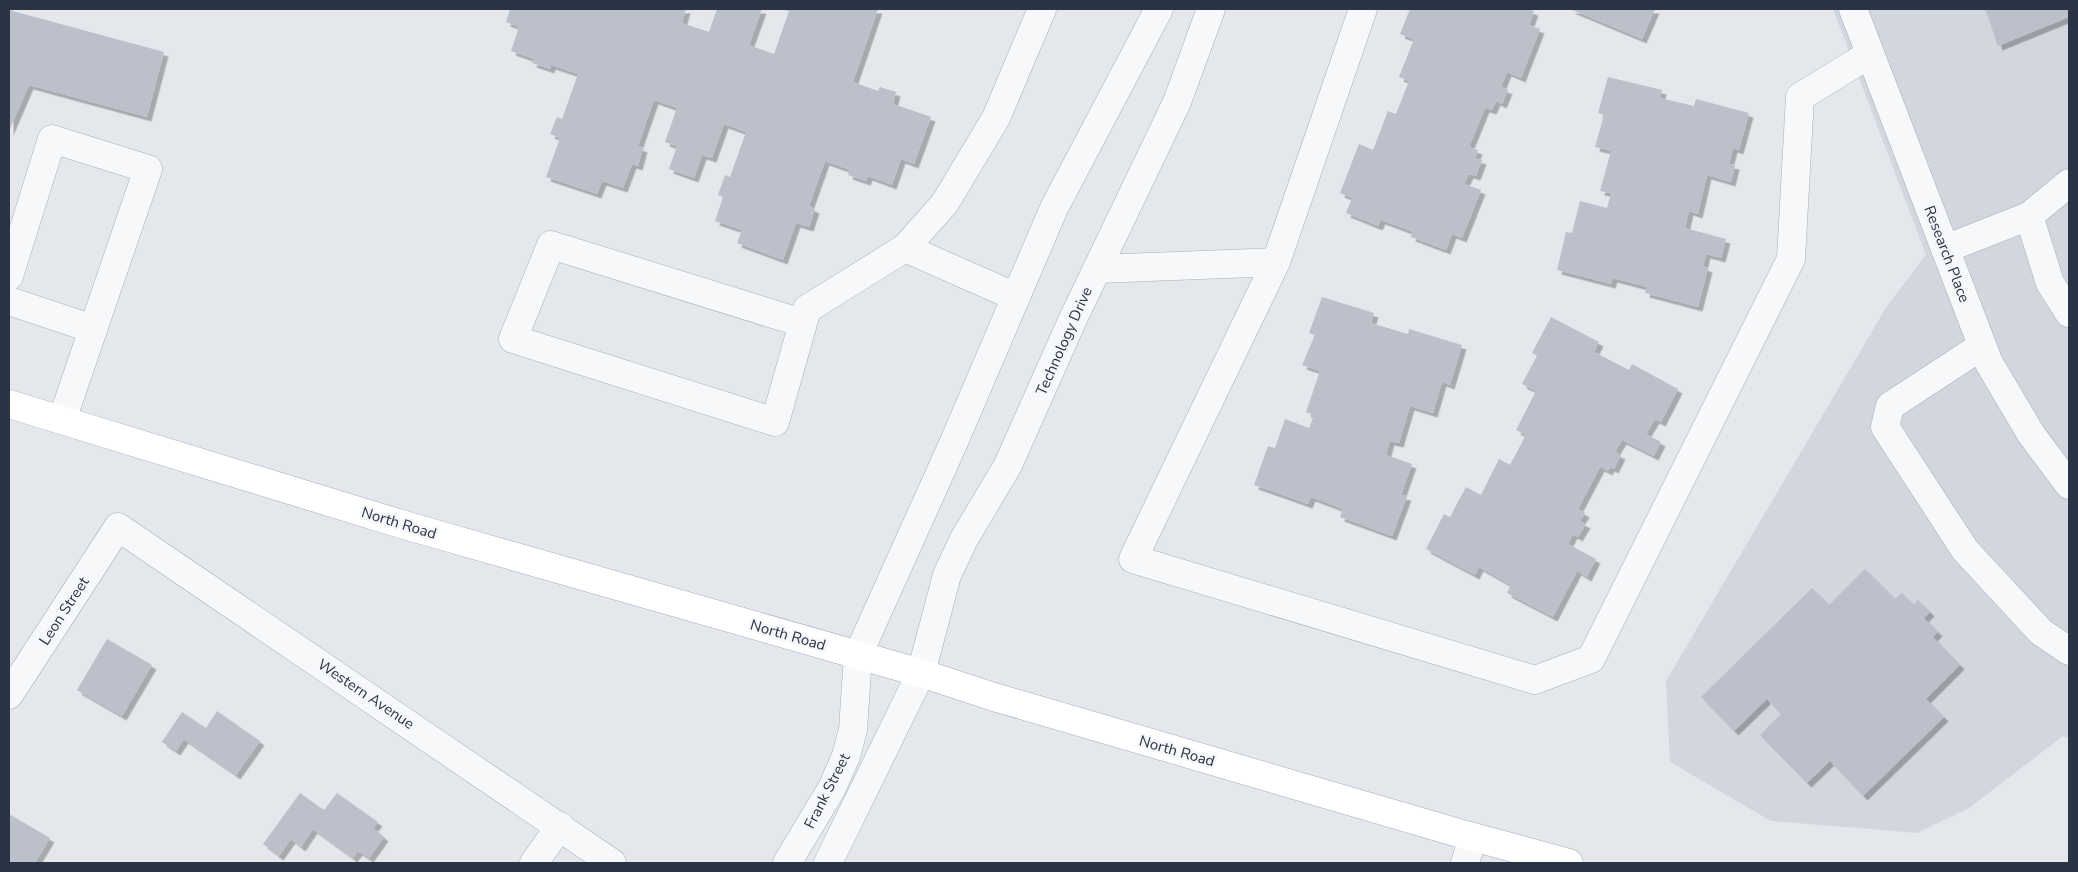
<svg xmlns="http://www.w3.org/2000/svg" width="2078" height="872" font-family="'Nunito Sans',sans-serif">
<defs>
<filter id="shadow"><feDropShadow dx="4.5" dy="4.5" stdDeviation="0" flood-color="#0004"/></filter>
</defs>
<rect width="100%" height="100%" fill="#e4e7ec"/>
<polygon fill="#d2d6de" points="1833,9 2069,9 2069,739 2063,736 1969,808 1917,833 1771,821 1670,762 1666,681 1887,306 1926,255"/>
<g fill="#bbc0ca" filter="url(#shadow)">
<polygon points="510,9 686,9 682,23 709,32 717,9 762,9 749,45 774,54 789,11 782,9 878,9 853,82 878,91 880,87 896,92 893,104 931,117 914,164 901,159 892,185 868,176 866,181 848,175 850,170 825,161 809,206 815,209 809,227 796,223 783,260 737,243 742,230 715,221 723,197 718,195 725,175 730,177 746,132 724,124 712,158 702,155 694,178 669,169 677,146 665,142 677,108 654,100 638,146 643,148 638,166 632,164 623,188 602,181 597,194 546,177 560,138 550,134 557,117 562,119 578,74 551,65 550,69 532,63 534,59 511,51 519,27 506,22"/>
<polygon points="1410,9 1527,9 1534,11 1529,25 1540,29 1521,78 1507,72 1501,87 1508,90 1502,104 1496,101 1492,110 1485,108 1469,147 1478,150 1475,158 1482,160 1476,176 1469,174 1464,184 1481,190 1462,238 1452,234 1446,250 1411,237 1413,232 1381,220 1378,226 1346,213 1352,198 1340,193 1359,144 1373,150 1388,111 1396,114 1409,81 1399,77 1414,39 1400,34"/>
<polygon points="1570,9 1655,9 1642,39"/>
<polygon points="1985,9 2069,9 2069,17 1998,46"/>
<polygon points="9,10 164,52 147,117 29,85 9,131"/>
<polygon points="1608,77 1662,90 1660,98 1694,106 1696,99 1749,113 1739,150 1733,148 1729,164 1735,165 1731,182 1707,175 1698,214 1689,211 1685,228 1726,239 1721,258 1706,254 1703,266 1708,268 1698,307 1645,293 1647,287 1613,278 1611,284 1557,270 1566,232 1572,233 1580,201 1607,208 1611,193 1600,191 1611,151 1595,147 1604,115 1598,113"/>
<polygon points="1322,297 1374,313 1371,323 1408,334 1409,329 1462,345 1450,385 1442,382 1433,413 1410,406 1399,443 1390,441 1386,455 1412,464 1401,495 1407,496 1392,536 1340,517 1343,509 1311,497 1308,504 1254,485 1268,446 1275,448 1285,419 1309,428 1314,415 1306,412 1320,371 1302,365 1315,335 1309,333"/>
<polygon points="1551,317 1599,342 1594,352 1629,370 1632,364 1678,389 1661,422 1655,419 1646,434 1661,442 1654,456 1622,440 1615,452 1621,455 1614,469 1610,467 1608,471 1600,467 1578,509 1585,513 1580,521 1586,524 1578,537 1573,534 1568,544 1596,559 1587,577 1577,571 1553,617 1507,593 1511,585 1479,567 1475,575 1426,549 1444,514 1450,517 1466,487 1481,495 1499,459 1510,465 1526,435 1516,430 1536,391 1522,384 1537,356 1532,353"/>
<polygon points="1865,569 1895,599 1902,593 1914,605 1918,600 1930,612 1924,618 1938,632 1933,637 1960,665 1926,699 1944,717 1863,796 1830,761 1807,783 1760,735 1781,714 1767,699 1734,731 1701,697 1812,588 1829,605"/>
<polygon points="107,639 152,665 122,716 77,690"/>
<polygon points="217,711 260,741 236,775 184,739 176,751 162,742 182,712 206,728"/>
<polygon points="300,793 324,810 337,793 378,822 373,828 384,837 369,858 358,851 353,858 313,829 301,847 291,839 279,856 263,844"/>
<polygon points="9,814 50,838 35,863 9,862"/>
</g>
<g fill="none" stroke-linecap="round" stroke-linejoin="round">
<defs>
<g id="minor">
<polyline points="1363,9 1276,262 1133,559 1535,680 1591,659 1791,259 1800,97 1870,54"/>
<polyline points="1853,9 1989,363 2031,434 2069,485"/>
<polyline points="2029,216 2050,283 2069,313"/>
<polyline points="905,248 945,203 996,118 1042,9"/>
<polyline points="1945,249 2029,216 2069,183"/>
<polyline points="1097,269 1276,262"/>
<polyline points="9,276 52,139 148,169 62,420"/>
<polyline points="9,301 93,329"/>
<polyline points="802,323 551,245 513,339 775,422 807,309 905,248 1016,297"/>
<polyline points="1982,346 1890,406 1885,427 1965,550 2041,632 2069,651"/>
<polyline points="9,695 118,527 612,863"/>
<polyline points="534,863 560,826"/>
<polyline points="787,863 832,788 846,756 853,730 858,655 953,444 1054,208 1159,9"/>
<polyline points="828,863 921,673 947,575 964,539 1008,465 1072,321 1177,102 1211,9"/>
<polyline points="1465,863 1473,837"/>
</g>
<polyline id="major" points="9,404 401,524 921,673 994,697 1462,834 1569,863"/>
</defs>
<use href="#minor" stroke="#a9aeb7" stroke-width="29"/>
<use href="#major" stroke="#a3abb8" stroke-width="29"/>
<use href="#minor" stroke="#f7f8fa" stroke-width="28"/>
<use href="#major" stroke="#fff" stroke-width="28"/>
</g>
<g text-anchor="middle" dominant-baseline="central" stroke-width="5" stroke-linejoin="round" paint-order="stroke">
<g font-size="15" fill="#2b3445" stroke="#f4f6f9">
<text transform="translate(1947 254) rotate(69)">Research Place</text>
<text transform="translate(1064 341) rotate(-66)">Technology Drive</text>
<text transform="translate(399 523) rotate(17)">North Road</text>
<text transform="translate(64 611) rotate(-57)">Leon Street</text>
<text transform="translate(788 635) rotate(16)">North Road</text>
<text transform="translate(366 694) rotate(34)">Western Avenue</text>
<text transform="translate(1177 751) rotate(16)">North Road</text>
<text transform="translate(827 791) rotate(-63)">Frank Street</text>
</g>
</g>
<rect width="2078" height="872" fill="none" stroke="#2b3445" stroke-width="20"/>
</svg>
